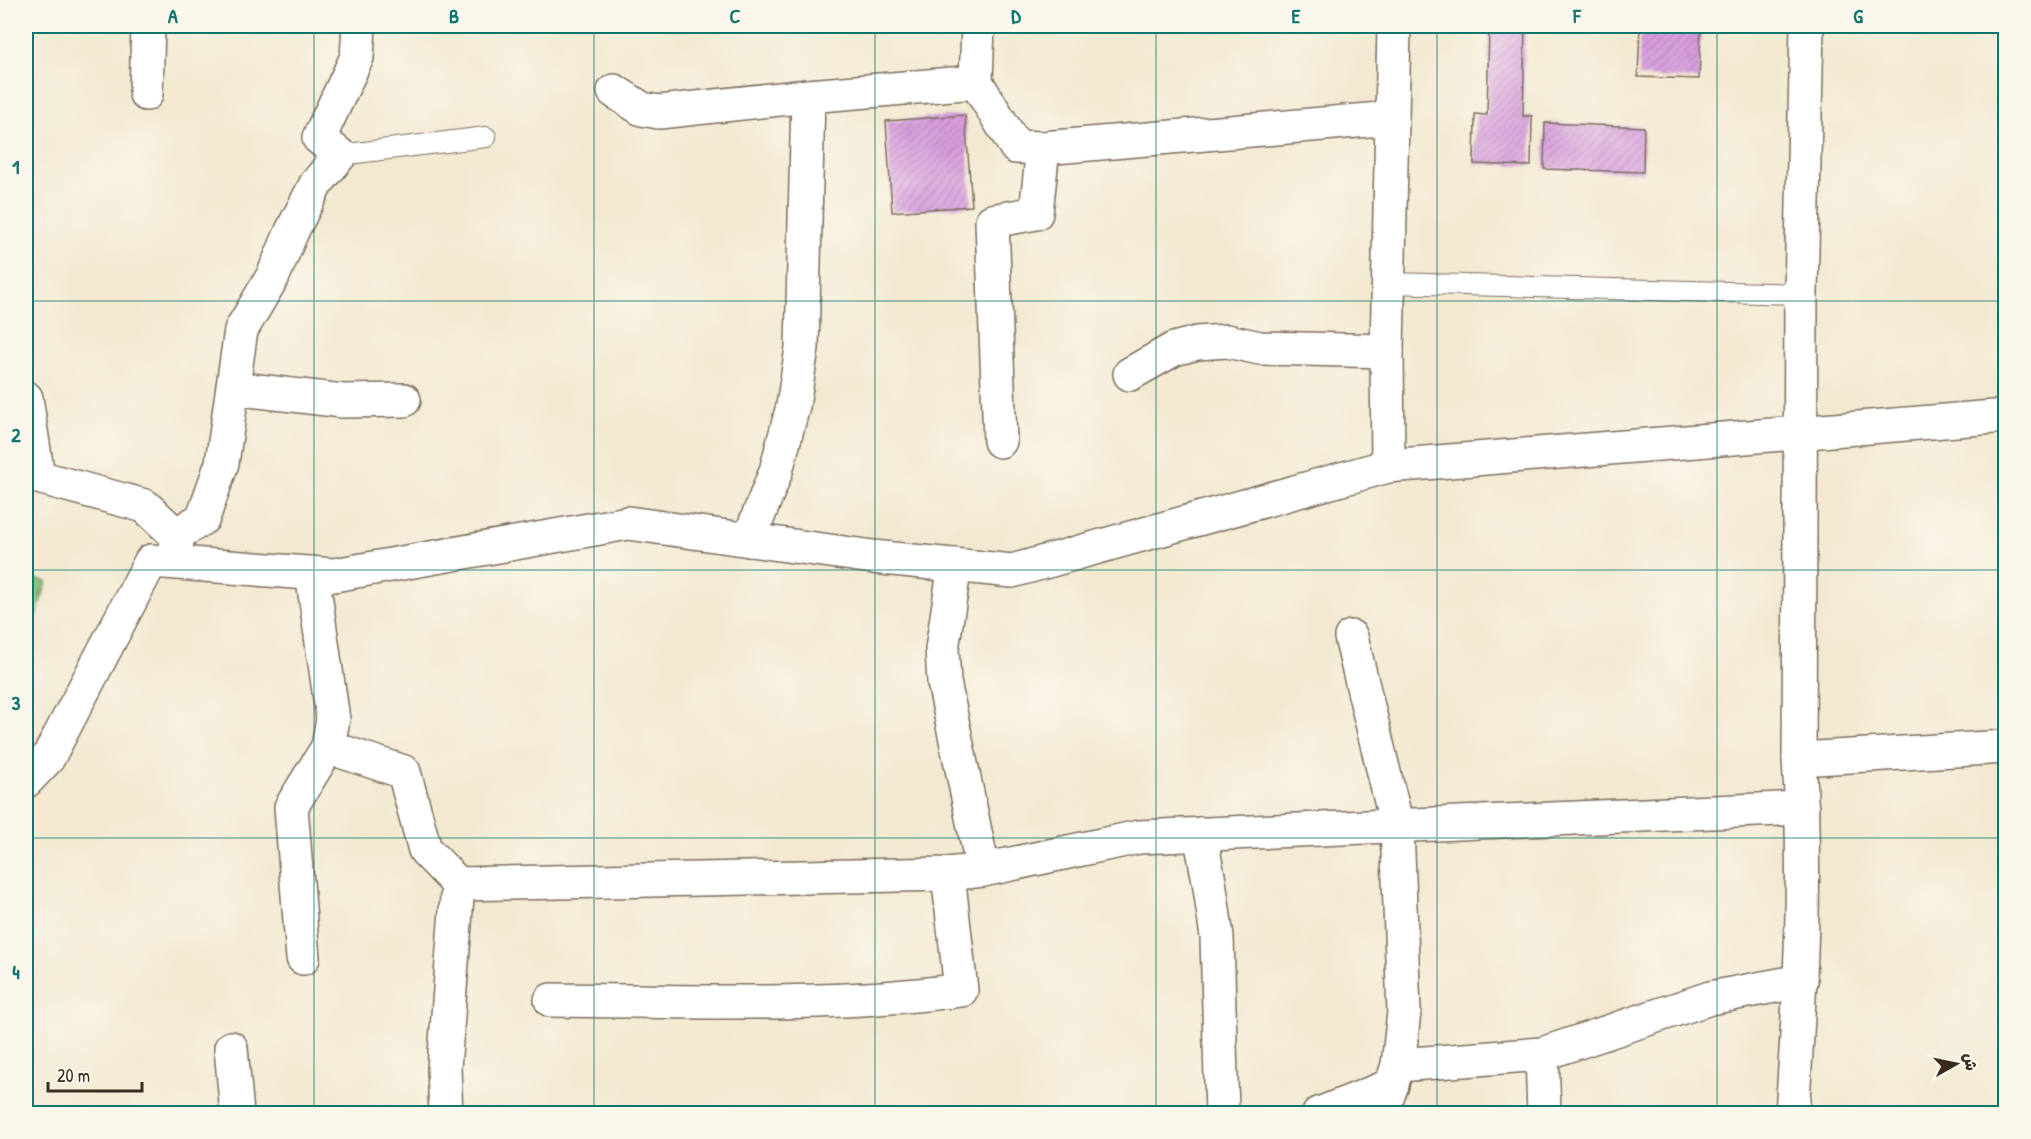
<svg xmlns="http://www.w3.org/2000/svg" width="2031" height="1139" font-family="'Patrick Hand','Playpen Sans Arabic',sans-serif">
<defs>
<pattern id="cemetery-stones" width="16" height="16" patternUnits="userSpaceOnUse" patternTransform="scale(1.5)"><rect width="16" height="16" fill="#8ac479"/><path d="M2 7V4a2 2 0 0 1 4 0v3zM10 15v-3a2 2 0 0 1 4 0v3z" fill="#729f63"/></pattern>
<pattern id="building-hatch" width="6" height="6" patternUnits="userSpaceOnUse" patternTransform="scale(1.5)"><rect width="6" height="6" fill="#d79dde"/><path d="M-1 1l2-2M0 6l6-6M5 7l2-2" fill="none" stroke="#b080b3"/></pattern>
</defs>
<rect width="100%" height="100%" fill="#fbf7ec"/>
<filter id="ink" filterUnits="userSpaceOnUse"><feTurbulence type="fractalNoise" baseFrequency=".0167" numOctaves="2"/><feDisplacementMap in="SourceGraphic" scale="12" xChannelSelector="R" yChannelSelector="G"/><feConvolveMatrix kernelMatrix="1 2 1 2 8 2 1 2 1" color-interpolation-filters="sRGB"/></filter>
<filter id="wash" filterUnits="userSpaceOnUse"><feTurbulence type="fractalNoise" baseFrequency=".008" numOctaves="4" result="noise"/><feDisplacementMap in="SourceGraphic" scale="24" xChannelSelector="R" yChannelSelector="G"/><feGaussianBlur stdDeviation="1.35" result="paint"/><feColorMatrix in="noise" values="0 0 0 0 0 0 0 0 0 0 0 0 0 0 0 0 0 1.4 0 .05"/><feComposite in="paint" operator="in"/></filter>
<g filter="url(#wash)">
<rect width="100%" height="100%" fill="#f3e9d1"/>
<polygon fill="url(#cemetery-stones)" stroke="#62774c" stroke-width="1.5" points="26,568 28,577 47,582 28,639 26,638"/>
<g id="blocks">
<g fill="url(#building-hatch)">
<polygon points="1489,26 1525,26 1523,116 1532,116 1531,166 1474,164 1475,114 1487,115"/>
<polygon points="1640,26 1701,26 1699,79 1638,77"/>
<polygon points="965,115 972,206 892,212 886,121"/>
<polygon points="1545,123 1644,127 1643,172 1544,169"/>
</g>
</g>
</g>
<g filter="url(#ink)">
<use href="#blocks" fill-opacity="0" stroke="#7b6d5d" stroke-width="1.5"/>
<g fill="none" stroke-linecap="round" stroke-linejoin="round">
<defs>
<g id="lane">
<polyline points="340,155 486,137"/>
<polyline points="1388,283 1801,294"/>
</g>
<g id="street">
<polyline points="978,26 976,82 1016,147 1043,148 1392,118"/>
<polyline points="614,91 642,109 659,112 808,96 976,82"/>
<polyline points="146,94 148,26"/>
<polyline points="1130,374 1174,349 1197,343 1227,341 1260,348 1387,351"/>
<polyline points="233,388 343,401 404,400"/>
<polyline points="26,398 38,477 145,506 176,535 177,555"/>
<polyline points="1000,441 992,221 1036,213 1043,148"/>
<polyline points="1388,466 1387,351 1394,26"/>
<polyline points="176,535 203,518 222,463 241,330 273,276 292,231 316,184 340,155 319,138 357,57 359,26"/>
<polyline points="749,540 776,471 793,406 802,348 808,96"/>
<polyline points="955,565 942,649 944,682 983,870"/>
<polyline points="1351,637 1397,826 1404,1012 1398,1065 1382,1114"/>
<polyline points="328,747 404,772 425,850 458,884 948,874 983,870 1139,837 1802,808"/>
<polyline points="1799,759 2006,747"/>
<polyline points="26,781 48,758 151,561 334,575 628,523 873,557 1012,571 1388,466 2006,416"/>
<polyline points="1200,834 1209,881 1217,937 1222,1114"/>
<polyline points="303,958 291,807 328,747 333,719 312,573"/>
<path d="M551,1000c137,1 274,8 410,-10l-13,-116"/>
<polyline points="231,1048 237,1114"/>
<polyline points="1542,1054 1544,1114"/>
<polyline points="1398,1065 1542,1054 1710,998 1801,981"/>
<polyline points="446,1114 444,1068 458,884"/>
<polyline points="1319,1114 1392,1085"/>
<path d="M1792,1114c8,-118 15,-237 7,-355l2,-465 6,-268"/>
</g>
</defs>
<use href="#lane" stroke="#7b6d5d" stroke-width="22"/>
<use href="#street" stroke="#7b6d5d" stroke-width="36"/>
<use href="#lane" stroke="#fff" stroke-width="20"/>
<use href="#street" stroke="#fff" stroke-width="33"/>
</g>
</g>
<path fill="none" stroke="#0f766e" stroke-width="1.5" stroke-opacity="0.55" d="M314,26v1088M594,26v1088M875,26v1088M1156,26v1088M1437,26v1088M1717,26v1088M26,301h1980M26,570h1980M26,838h1980"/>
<rect width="2031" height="1139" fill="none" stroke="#fbf7ec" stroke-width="66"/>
<g transform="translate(1956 1064) rotate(81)" stroke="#fbf7ec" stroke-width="4.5" paint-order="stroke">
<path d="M0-4.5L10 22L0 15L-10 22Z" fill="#3b2a1e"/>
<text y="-9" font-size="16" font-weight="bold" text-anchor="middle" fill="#3b2a1e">ش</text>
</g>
<path d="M48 1082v9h94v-9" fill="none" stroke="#3b2a1e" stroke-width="3"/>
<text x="57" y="1082" font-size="18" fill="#3b2a1e" stroke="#fbf7ec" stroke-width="4.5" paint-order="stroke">20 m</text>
<rect x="33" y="33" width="1965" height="1073" fill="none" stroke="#0f766e" stroke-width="2"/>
<g font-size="20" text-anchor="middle" font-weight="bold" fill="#0f766e">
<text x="173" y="23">A</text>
<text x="454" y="23">B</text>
<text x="735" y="23">C</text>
<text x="1016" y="23">D</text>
<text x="1296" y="23">E</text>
<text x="1577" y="23">F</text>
<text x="1858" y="23">G</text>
<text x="16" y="174">1</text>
<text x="16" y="442">2</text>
<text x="16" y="710">3</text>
<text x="16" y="979">4</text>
</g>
</svg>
